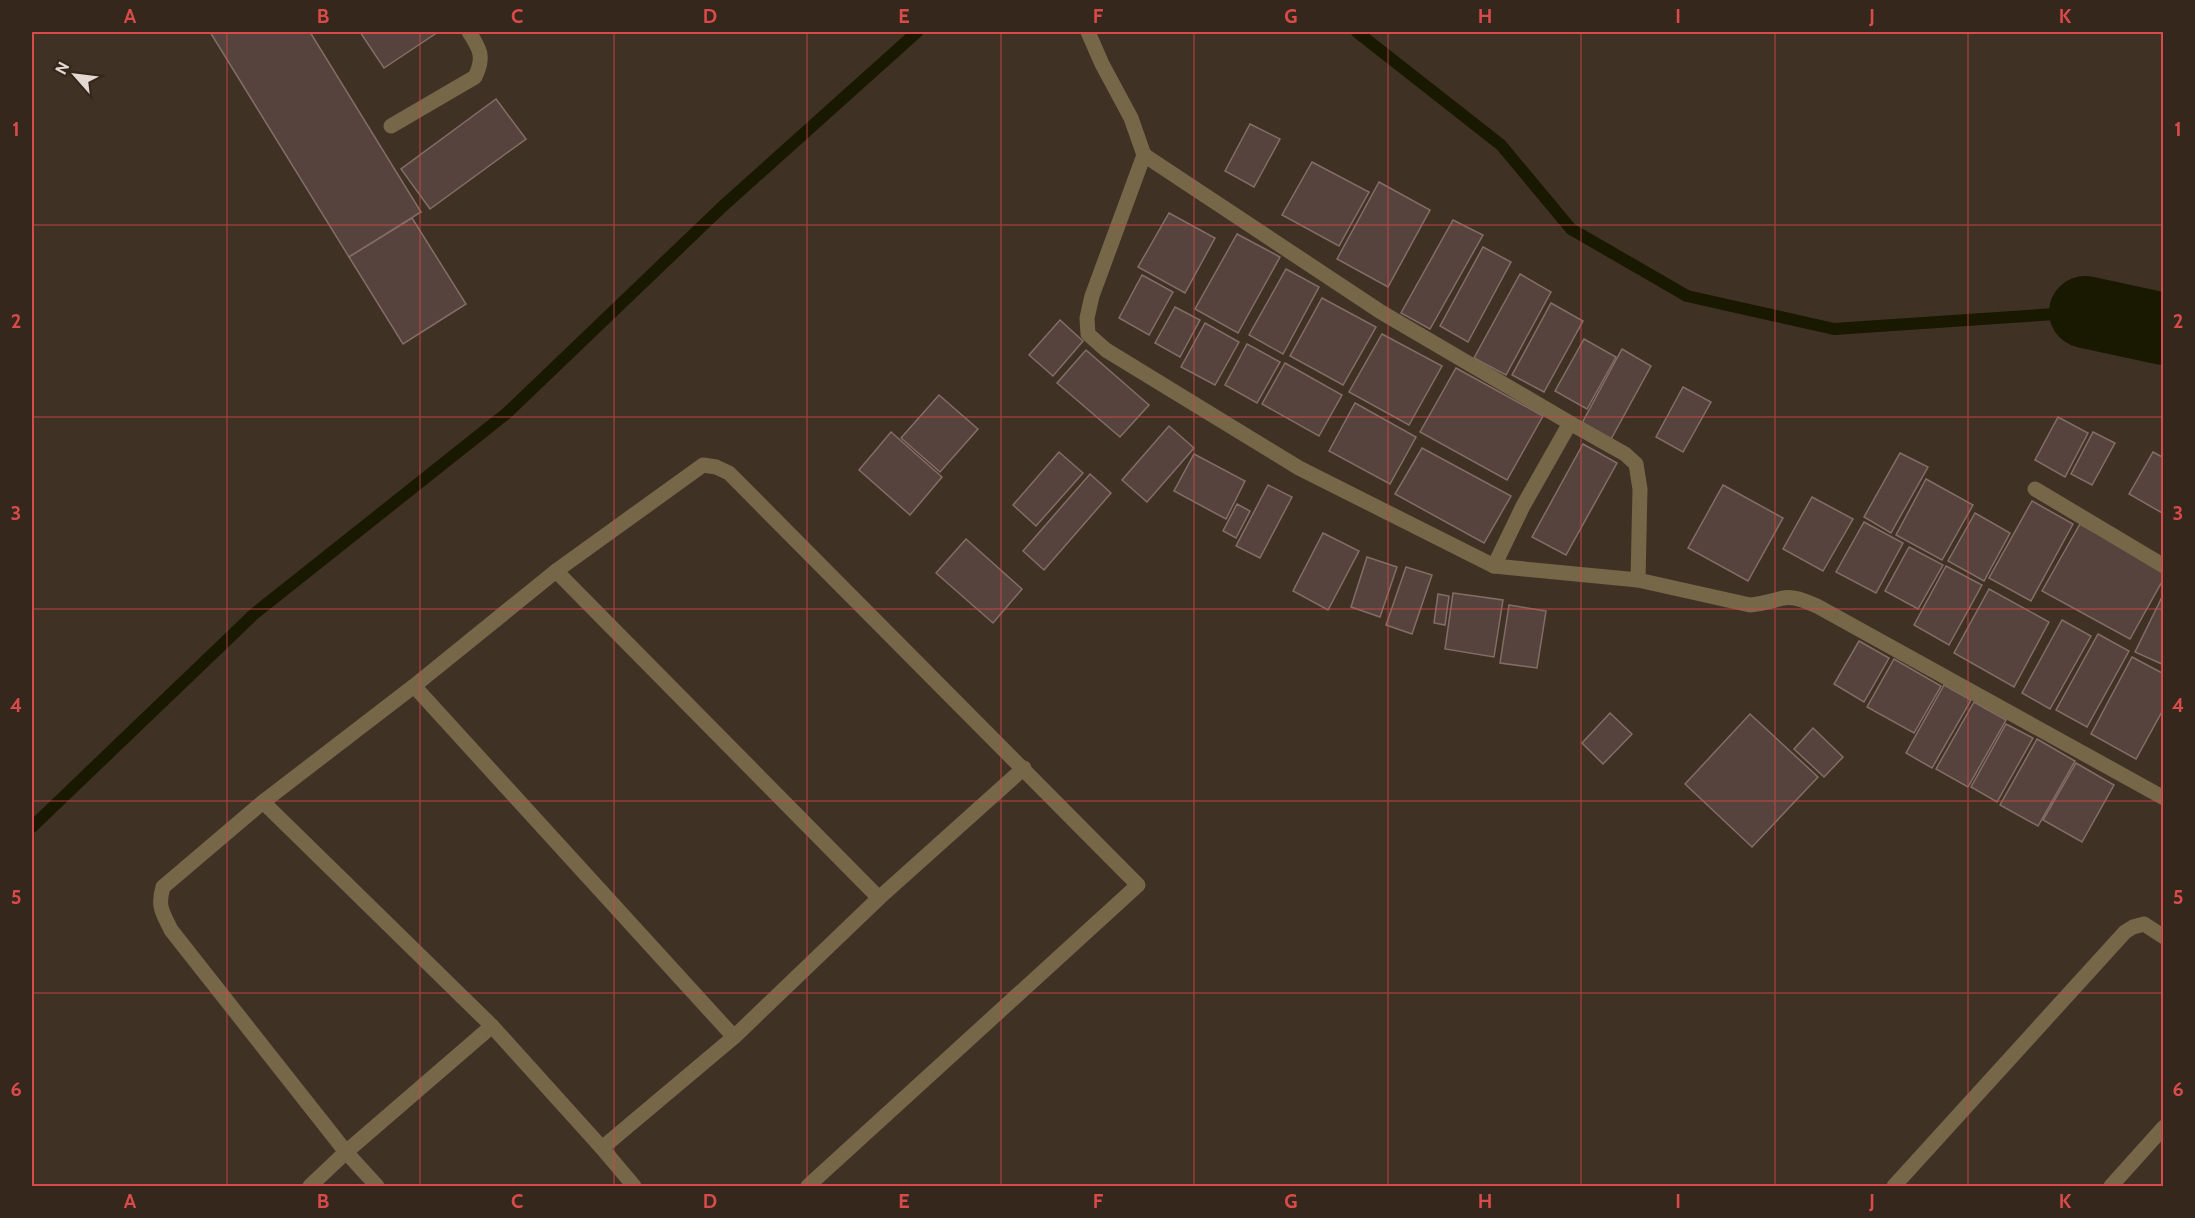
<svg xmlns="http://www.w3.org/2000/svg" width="2195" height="1218" font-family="Cabin,sans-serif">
<rect width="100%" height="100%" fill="#403125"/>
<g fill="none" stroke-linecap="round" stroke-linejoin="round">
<g stroke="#191901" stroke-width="12">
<polyline points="1357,32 1501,145 1571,229 1687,296 1834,329 2085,312"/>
<polyline points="32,827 254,614 507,413 722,207 917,32"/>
</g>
<polyline stroke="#191901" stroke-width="72" points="2085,312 2164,329"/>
</g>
<g fill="#57433d" stroke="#836d67" stroke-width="1.5">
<polygon points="210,32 310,32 421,212 349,257"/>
<polygon points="360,32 438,32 384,68"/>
<polygon points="496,99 526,139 430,209 401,169"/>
<polygon points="1250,124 1280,139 1254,187 1225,171"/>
<polygon points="1312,162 1369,192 1339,246 1282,215"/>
<polygon points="1379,182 1430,210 1388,287 1337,259"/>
<polygon points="1169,213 1215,238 1185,293 1138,267"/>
<polygon points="412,218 466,304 403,344 349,257"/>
<polygon points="1453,220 1483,235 1430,329 1401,313"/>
<polygon points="1237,234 1280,257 1238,333 1195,309"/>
<polygon points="1483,247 1511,262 1468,342 1440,326"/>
<polygon points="1286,269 1319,287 1283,354 1249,335"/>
<polygon points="1520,274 1551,292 1506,375 1474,358"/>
<polygon points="1142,275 1173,292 1149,335 1119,318"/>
<polygon points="1322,298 1376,327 1343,385 1290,356"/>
<polygon points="1551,303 1583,321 1544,392 1512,375"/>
<polygon points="1175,307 1200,320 1180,357 1155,343"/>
<polygon points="1060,320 1083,341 1053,376 1029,355"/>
<polygon points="1205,323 1239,342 1215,385 1181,367"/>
<polygon points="1382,334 1442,366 1409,425 1349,392"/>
<polygon points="1584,339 1616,357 1587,409 1555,391"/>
<polygon points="1247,344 1280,362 1257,403 1225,385"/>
<polygon points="1622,349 1651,366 1610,441 1581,425"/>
<polygon points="1086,350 1149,405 1120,437 1057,383"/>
<polygon points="1285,363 1342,395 1319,436 1262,404"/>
<polygon points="1456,368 1543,416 1507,480 1420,432"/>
<polygon points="1683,387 1711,402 1683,452 1656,437"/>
<polygon points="939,395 978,429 940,472 901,438"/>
<polygon points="1355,403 1416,437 1390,484 1329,451"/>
<polygon points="2058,417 2088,433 2065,477 2035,460"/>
<polygon points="1169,426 1194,448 1147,502 1122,480"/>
<polygon points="891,432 942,477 910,515 859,470"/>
<polygon points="2093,432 2115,443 2092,485 2071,474"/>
<polygon points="1583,444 1617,463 1566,555 1532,537"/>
<polygon points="1422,448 1511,496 1484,543 1395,494"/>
<polygon points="1059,452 1083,473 1036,526 1013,505"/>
<polygon points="2153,452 2164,458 2164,514 2129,494"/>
<polygon points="1900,453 1928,467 1891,533 1864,517"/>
<polygon points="1194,454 1245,481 1226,519 1174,491"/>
<polygon points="1090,474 1111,493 1044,570 1023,551"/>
<polygon points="1926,479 1973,505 1942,560 1896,535"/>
<polygon points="1268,485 1292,497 1260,558 1236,546"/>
<polygon points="1723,485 1783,518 1748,581 1688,548"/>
<polygon points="1812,497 1853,519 1823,571 1783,549"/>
<polygon points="2032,501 2073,524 2031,601 1989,578"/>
<polygon points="1237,504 1250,511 1236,538 1223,531"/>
<polygon points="1975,513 2010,533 1984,581 1948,561"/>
<polygon points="1864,522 1903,543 1876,593 1836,572"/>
<polygon points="2080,524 2164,571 2164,578 2130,639 2042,591"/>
<polygon points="1323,533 1359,551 1328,610 1293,591"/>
<polygon points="966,539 1022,589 993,623 936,573"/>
<polygon points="1909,547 1943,565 1918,609 1885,591"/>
<polygon points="1367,557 1397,567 1380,617 1351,607"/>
<polygon points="1946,566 1982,585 1949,645 1914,625"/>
<polygon points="1406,567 1432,575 1412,634 1386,625"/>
<polygon points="1989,589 2049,622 2014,687 1954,653"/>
<polygon points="1453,593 1503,600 1494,657 1445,649"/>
<polygon points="2164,593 2164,665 2135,652"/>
<polygon points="1438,594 1449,596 1445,625 1434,623"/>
<polygon points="1509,605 1546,611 1537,668 1500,663"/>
<polygon points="2062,620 2091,636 2050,709 2022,693"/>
<polygon points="2098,634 2129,651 2087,727 2056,710"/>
<polygon points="1859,641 1889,658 1864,702 1834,684"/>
<polygon points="2132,657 2164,674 2164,708 2136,759 2091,734"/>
<polygon points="1894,659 1941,686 1914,733 1867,707"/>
<polygon points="1944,685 1971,700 1932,768 1906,753"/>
<polygon points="1974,702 2006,720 1968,787 1936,769"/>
<polygon points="1610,713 1632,734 1603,764 1582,743"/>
<polygon points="1750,714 1818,777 1752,847 1685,784"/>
<polygon points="2006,724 2033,738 1997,802 1971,787"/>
<polygon points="1813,728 1843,757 1824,777 1794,749"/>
<polygon points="2037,739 2075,761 2038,826 2000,805"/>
<polygon points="2076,763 2114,785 2082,842 2043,820"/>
</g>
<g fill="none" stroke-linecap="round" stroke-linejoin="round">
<path stroke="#766749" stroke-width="15" d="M391,126l84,-49c10,-20 5,-28 -6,-45"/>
<g stroke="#766749" stroke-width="15">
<path d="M1088,32l14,32 29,54 13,37 -52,141 -5,22 1,16 18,16 193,118 195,98 144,14 112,25c12,-1 21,-4 33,-7 12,-2 24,4 34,8l347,192"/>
<polyline points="1144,155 1381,312 1570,423 1625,454 1636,464 1640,489 1638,580"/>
<polyline points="2035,489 2164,566"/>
<polyline points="1494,566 1523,506 1570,423"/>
<polyline points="556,571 879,898"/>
<polyline points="414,686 734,1037"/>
<polyline points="263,802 492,1026 602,1148 634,1186"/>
<polyline points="602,1148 734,1037 879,898 1024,768"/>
<polyline points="310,1186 346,1152 492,1026"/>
<path d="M377,1186l-31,-34 -175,-222c-8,-17 -14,-23 -8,-43l100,-85 151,-116 142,-115 147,-106 13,2 13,6 409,412 -330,301"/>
<polyline points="1894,1186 2125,932 2133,927 2144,924 2164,937"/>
<polyline points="2111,1186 2164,1127"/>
</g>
</g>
<path fill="none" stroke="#d94b4a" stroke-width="1.5" stroke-opacity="0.55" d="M227,32v1154M420,32v1154M614,32v1154M807,32v1154M1001,32v1154M1194,32v1154M1388,32v1154M1581,32v1154M1775,32v1154M1968,32v1154M32,225h2132M32,417h2132M32,609h2132M32,801h2132M32,993h2132"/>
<rect width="2195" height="1218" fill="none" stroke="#35271b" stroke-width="66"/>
<g transform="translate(75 75) rotate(298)" stroke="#35271b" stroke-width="4.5" paint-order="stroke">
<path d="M0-4.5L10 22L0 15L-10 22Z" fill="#e3d9d2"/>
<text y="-9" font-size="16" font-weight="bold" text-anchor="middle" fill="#e3d9d2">N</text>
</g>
<rect x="33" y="33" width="2129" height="1152" fill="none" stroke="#d94b4a" stroke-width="2"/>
<g font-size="20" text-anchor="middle" font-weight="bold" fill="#d94b4a">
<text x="130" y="23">A</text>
<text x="323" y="23">B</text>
<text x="517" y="23">C</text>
<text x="710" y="23">D</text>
<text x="904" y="23">E</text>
<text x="1098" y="23">F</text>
<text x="1291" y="23">G</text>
<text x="1485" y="23">H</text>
<text x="1678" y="23">I</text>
<text x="1872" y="23">J</text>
<text x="2065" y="23">K</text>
<text x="16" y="136">1</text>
<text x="2178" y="136">1</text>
<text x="16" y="328">2</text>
<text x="2178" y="328">2</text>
<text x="16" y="520">3</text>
<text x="2178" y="520">3</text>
<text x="16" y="712">4</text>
<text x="2178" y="712">4</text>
<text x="16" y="904">5</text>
<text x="2178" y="904">5</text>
<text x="16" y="1096">6</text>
<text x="2178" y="1096">6</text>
<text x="130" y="1208">A</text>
<text x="323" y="1208">B</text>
<text x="517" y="1208">C</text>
<text x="710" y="1208">D</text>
<text x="904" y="1208">E</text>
<text x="1098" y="1208">F</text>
<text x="1291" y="1208">G</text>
<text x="1485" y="1208">H</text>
<text x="1678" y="1208">I</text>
<text x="1872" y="1208">J</text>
<text x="2065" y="1208">K</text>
</g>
</svg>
